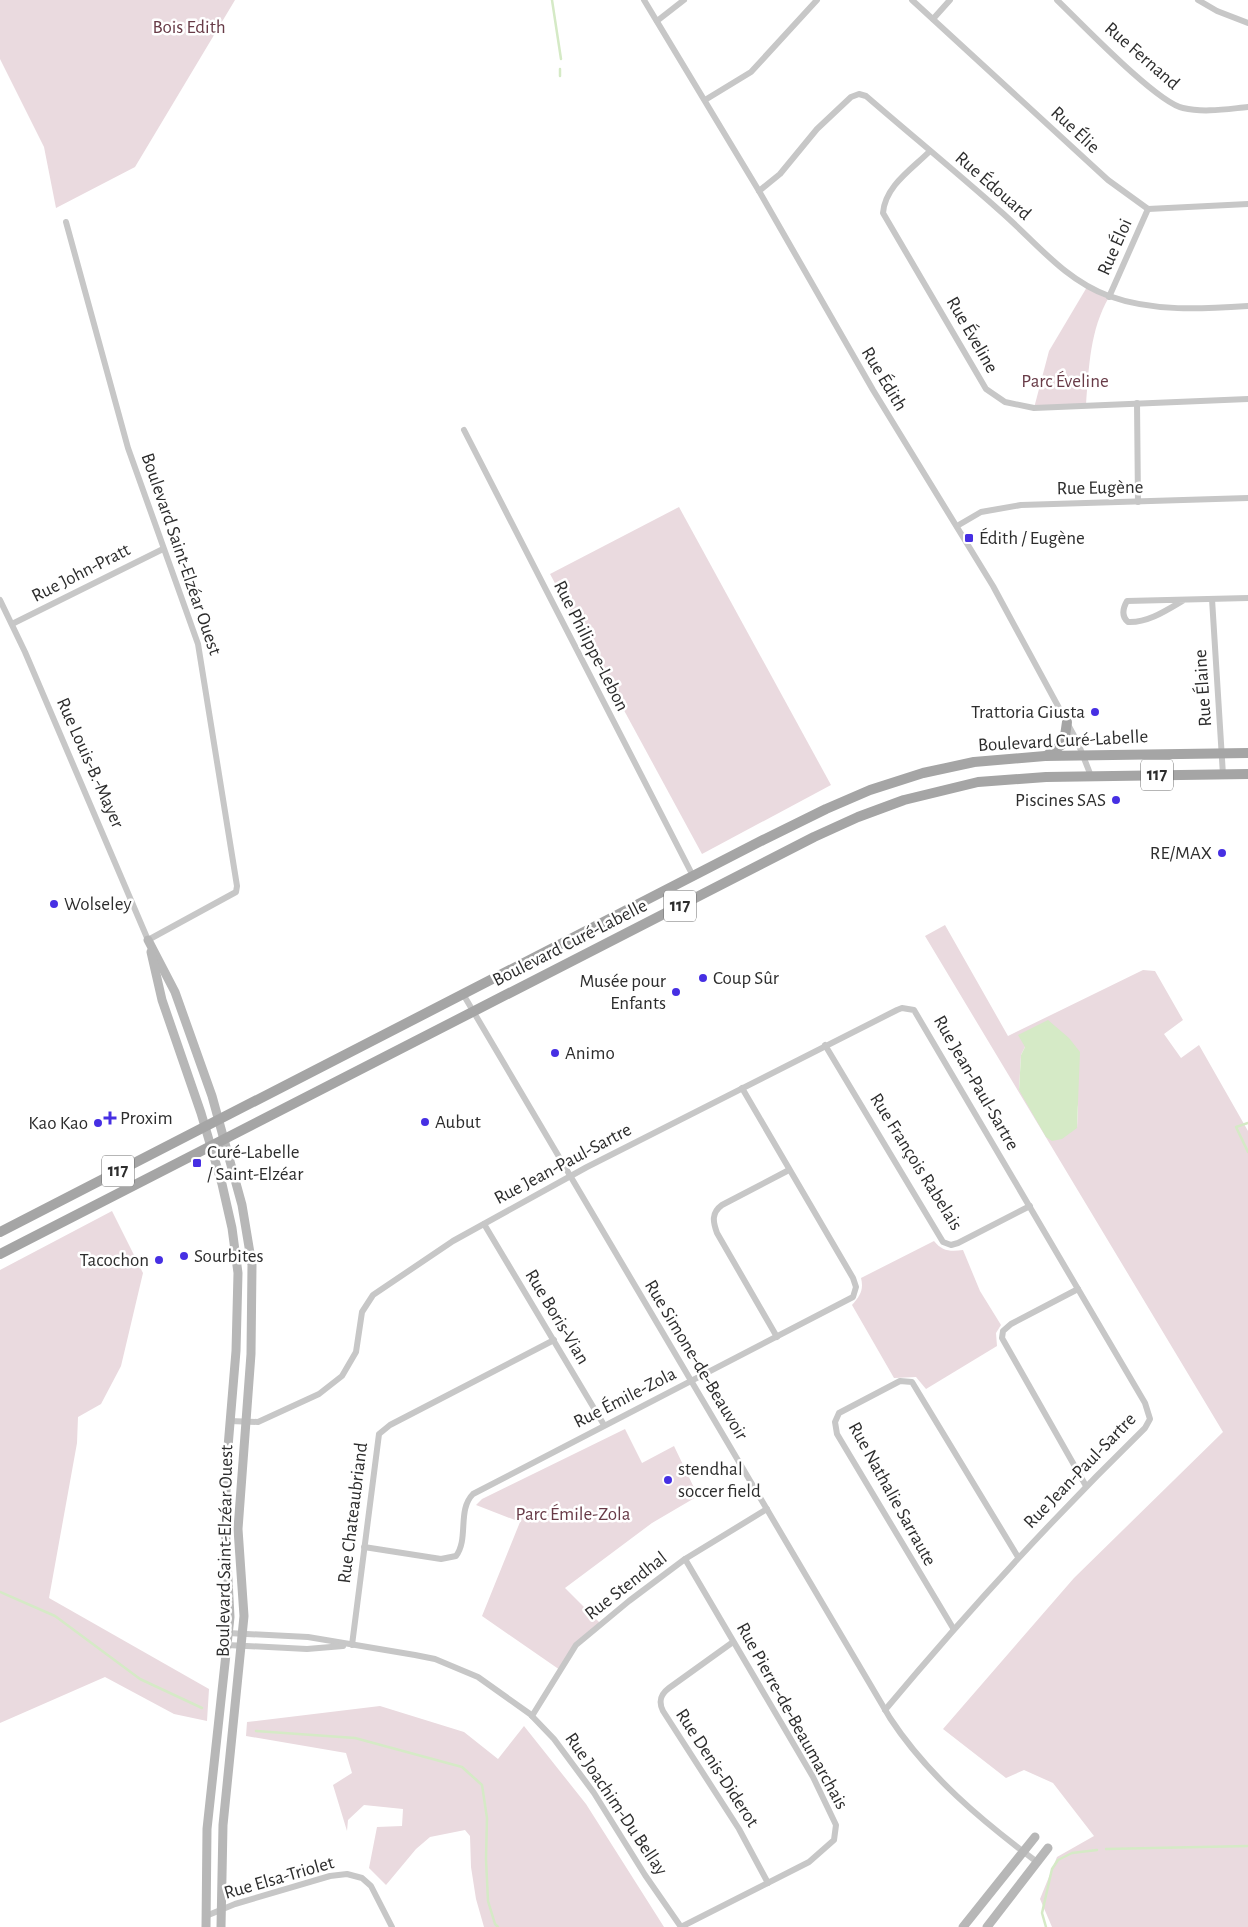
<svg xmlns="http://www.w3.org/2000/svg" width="1248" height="1927" font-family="'Alegreya Sans',sans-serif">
<rect width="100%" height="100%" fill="#fff"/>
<g fill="#eadadf" fill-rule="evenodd">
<polygon points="0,0 235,0 135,167 56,208 44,147 0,59"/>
<path d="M1087,287l22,10c-19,33 -20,69 -23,108l-52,3 15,-57z"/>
<polygon points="679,507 831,785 702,854 550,574"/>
<path d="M945,925l63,111 135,-66 12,1 28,49 -19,14 17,24 18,-13 49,86v796h-196l-12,-28 17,-42 37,-21 -41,-53 -29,-13 -18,8 -63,-49 131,-151 149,-146 -298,-496zM1025,1047l53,59 -1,22 -58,-38 2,-35z"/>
<polygon points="112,1211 143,1273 121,1366 101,1404 78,1417 77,1443 49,1598 209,1689 207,1721 174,1714 105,1677 0,1723 0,1270"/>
<path d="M934,1241c8,10 16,11 29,9l17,41 21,34 -5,8 1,13 -71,43 -10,-12 -22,1 -42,-73c8,-9 12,-15 9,-27z"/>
<polygon points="625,1429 642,1463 674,1446 698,1496 652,1523 565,1588 601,1624 576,1645 560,1670 482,1616 520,1522 476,1505 482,1499"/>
<polygon points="380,1706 464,1732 498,1759 524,1726 586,1804 664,1927 484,1927 476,1899 471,1867 470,1836 465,1830 430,1837 416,1849 386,1885 369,1868 377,1827 402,1826 403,1809 364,1805 348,1820 347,1831 333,1785 352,1773 346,1753 246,1736 247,1722"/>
</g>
<polygon fill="#d5eac6" points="1048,1020 1069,1038 1080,1052 1077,1128 1062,1139 1052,1141 1046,1137 1019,1090 1021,1055 1025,1047 1018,1035"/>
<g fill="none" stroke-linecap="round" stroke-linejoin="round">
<g stroke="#d5eac6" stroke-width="2.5">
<polyline points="552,0 561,59"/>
<polyline points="560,76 560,69"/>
<polyline points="1248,1123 1236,1127 1248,1152"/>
<polyline points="0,1592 55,1616 140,1679 202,1708"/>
<polyline points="256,1731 355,1738 462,1767 482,1785 487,1818 486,1859 488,1901 495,1924 498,1927"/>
<polyline points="1106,1849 1248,1846"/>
<polyline points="1046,1927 1042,1913 1052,1869 1058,1860 1072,1853 1097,1850"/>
</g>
<g stroke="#c7c7c7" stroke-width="6">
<polyline points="644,0 759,191 873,390 993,586 1078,743 1091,776"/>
<polyline points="912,0 1108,180 1148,209 1248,204"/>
<path d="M1057,0c23,22 100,103 126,108 21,5 44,1 65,-1"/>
<polyline points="1198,0 1217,11 1248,23"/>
<polyline points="933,19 950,0"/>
<polyline points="657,21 684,0"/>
<polyline points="705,100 751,72 817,0"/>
<path d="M930,151c-18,18 -45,35 -47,62l103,176 19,13 29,6 214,-9"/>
<path d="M759,191l21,-17 37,-45 34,-32 8,-3 7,2c44,38 89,75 133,114 35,30 65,70 110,86 44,16 93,13 139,10"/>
<polyline points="1109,297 1148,209"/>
<polyline points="1137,403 1138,502"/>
<polyline points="464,430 693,876"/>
<polyline points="957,526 981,512 1021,505 1248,498"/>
<polyline points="1212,599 1223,775"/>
<polyline points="0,600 25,652 148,940 236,892 237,886 198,644 128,448 66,222"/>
<path d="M1184,600c-17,10 -36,23 -56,22 -7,-6 -5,-14 -1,-21l121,-3"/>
<polyline points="12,624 163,549"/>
<path d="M463,994l427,724c38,58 92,103 147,144"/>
<polyline points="825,1045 943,1242 951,1245 958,1243 1030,1206"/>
<polyline points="484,1224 604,1425"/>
<polyline points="1078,1289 1011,1324 1003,1331 1002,1338 1086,1486"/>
<path d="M777,1337l-60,-104c-4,-11 -6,-20 5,-28l67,-35"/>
<path d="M230,1421l28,1 61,-28 23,-18 14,-24 6,-40 11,-17 80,-54 134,-74 310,-157 5,-2 12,2 231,393 5,16 -5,9c-92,90 -178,184 -260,282"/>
<path d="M364,1547l77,12 15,-3c13,-17 1,-46 17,-62l380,-197 3,-10 -3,-9 -111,-190"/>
<polyline points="953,1628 837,1434 835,1422 839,1413 900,1381 912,1382 1018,1557"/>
<polyline points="228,1633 308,1637 415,1655 435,1659 478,1677 530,1714 554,1739 594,1793 645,1875 681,1927 809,1862 834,1840 836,1825 813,1777 685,1559"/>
<path d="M733,1642l-64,46c-8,6 -11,13 -6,23l76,118 29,54"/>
<polyline points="227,1645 307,1649 343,1646"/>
<polyline points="352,1645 379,1434 390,1425 554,1340"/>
<polyline points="532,1716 576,1645 629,1601 685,1559 767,1509"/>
<polyline points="206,1916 235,1904 330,1876 347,1874 362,1878 371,1886 392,1927"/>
</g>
<g stroke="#b7b7b7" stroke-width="9">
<polyline points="148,940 175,992 212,1096 242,1205 252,1265 251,1354 238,1529 244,1616 223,1825 221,1927"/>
<polyline points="151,952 162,1000 201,1113 222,1184 232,1228 238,1273 236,1351 227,1459 225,1523 230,1617 207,1829 206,1927"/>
<polyline points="963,1927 1035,1837"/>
<polyline points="987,1927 1048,1848"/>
</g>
<g stroke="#a5a5a5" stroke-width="10">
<polyline points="1046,756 1064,743 1067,722"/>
<polyline points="0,1232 763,840 826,809 870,790 923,773 974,762 1045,756 1248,753"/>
<polyline points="0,1254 814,837 858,817 904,800 978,782 1046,777 1248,774"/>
</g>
</g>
<g fill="#462fe3" stroke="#fff" stroke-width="2">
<rect x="964" y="533" width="10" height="10" rx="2.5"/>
<circle cx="1095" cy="712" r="5"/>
<circle cx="1116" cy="800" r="5"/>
<circle cx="1222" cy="853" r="5"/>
<circle cx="54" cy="904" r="5"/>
<circle cx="703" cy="978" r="5"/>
<circle cx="676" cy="992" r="5"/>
<circle cx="555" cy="1053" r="5"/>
<path d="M107.5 1110.5h5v5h5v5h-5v5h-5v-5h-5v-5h5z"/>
<circle cx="425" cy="1122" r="5"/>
<circle cx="98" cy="1123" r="5"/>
<rect x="192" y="1158" width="10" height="10" rx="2.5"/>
<circle cx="184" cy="1256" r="5"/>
<circle cx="159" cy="1260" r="5"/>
<circle cx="668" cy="1480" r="5"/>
</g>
<g text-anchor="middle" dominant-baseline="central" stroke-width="5" stroke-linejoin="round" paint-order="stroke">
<g fill="#fff" stroke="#6c6c6c" stroke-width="1">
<rect x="1141" y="759.5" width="32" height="31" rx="4"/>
<rect x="664" y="890.5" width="32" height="31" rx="4"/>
<rect x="102" y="1155.5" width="32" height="31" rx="4"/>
</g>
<g font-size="18" font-weight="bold" fill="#2d2d2d">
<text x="1157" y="775">117</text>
<text x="680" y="906">117</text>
<text x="118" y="1171">117</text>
</g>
<g font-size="19" fill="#683b47" stroke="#fff">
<text x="189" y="27">Bois Edith</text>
<text x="1065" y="381">Parc Éveline</text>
<text x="573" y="1514">Parc Émile-Zola</text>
</g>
<g font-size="19" fill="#2d2d2d" stroke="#fff">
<text transform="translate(1142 56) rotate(41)">Rue Fernand</text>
<text transform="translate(1075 130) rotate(43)">Rue Élie</text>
<text transform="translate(993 186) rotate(41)">Rue Édouard</text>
<text transform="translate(1115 247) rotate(-66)">Rue Éloi</text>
<text transform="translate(972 335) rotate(60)">Rue Éveline</text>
<text transform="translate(884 379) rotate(59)">Rue Édith</text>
<text transform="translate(1100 488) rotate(-1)">Rue Eugène</text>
<text transform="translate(181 554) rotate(71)">Boulevard Saint-Elzéar Ouest</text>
<text transform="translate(81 573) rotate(-27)">Rue John-Pratt</text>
<text transform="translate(591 646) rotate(63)">Rue Philippe-Lebon</text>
<text transform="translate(1203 688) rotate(-94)">Rue Élaine</text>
<text transform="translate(1063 741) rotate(-3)">Boulevard Curé-Labelle</text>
<text transform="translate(90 763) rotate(66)">Rue Louis-B.-Mayer</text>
<text transform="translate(570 943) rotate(-27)">Boulevard Curé-Labelle</text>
<text transform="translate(976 1083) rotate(60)">Rue Jean-Paul-Sartre</text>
<text transform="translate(916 1162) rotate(58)">Rue François Rabelais</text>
<text transform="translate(563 1164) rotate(-28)">Rue Jean-Paul-Sartre</text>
<text transform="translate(557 1317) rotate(59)">Rue Boris-Vian</text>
<text transform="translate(696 1360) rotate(59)">Rue Simone-de-Beauvoir</text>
<text transform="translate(625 1398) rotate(-27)">Rue Émile-Zola</text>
<text transform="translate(1080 1471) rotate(-46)">Rue Jean-Paul-Sartre</text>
<text transform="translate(892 1494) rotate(61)">Rue Nathalie Sarraute</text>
<text transform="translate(353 1513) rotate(-83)">Rue Chateaubriand</text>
<text transform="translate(225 1551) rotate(-89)">Boulevard Saint-Elzéar Ouest</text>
<text transform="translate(626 1586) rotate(-38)">Rue Stendhal</text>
<text transform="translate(792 1716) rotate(61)">Rue Pierre-de-Beaumarchais</text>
<text transform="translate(717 1768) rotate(57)">Rue Denis-Diderot</text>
<text transform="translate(616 1804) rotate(56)">Rue Joachim-Du Bellay</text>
<text transform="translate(279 1878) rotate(-16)">Rue Elsa-Triolet</text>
</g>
<g font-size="19" fill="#2d2d2d" stroke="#fff" text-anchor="start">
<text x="979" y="538">Édith / Eugène</text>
<text x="1085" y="712" text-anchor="end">Trattoria Giusta</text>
<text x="1106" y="800" text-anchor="end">Piscines SAS</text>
<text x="1212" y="853" text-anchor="end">RE/MAX</text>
<text x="64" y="904">Wolseley</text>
<text x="713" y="978">Coup Sûr</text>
<text x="666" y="981" text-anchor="end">Musée pour<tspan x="666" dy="22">Enfants</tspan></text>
<text x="565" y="1053">Animo</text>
<text x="120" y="1118">Proxim</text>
<text x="435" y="1122">Aubut</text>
<text x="88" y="1123" text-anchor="end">Kao Kao</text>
<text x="207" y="1152">Curé-Labelle<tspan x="207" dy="22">/ Saint-Elzéar</tspan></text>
<text x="194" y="1256">Sourbites</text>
<text x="149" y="1260" text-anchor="end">Tacochon</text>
<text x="678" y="1469">stendhal<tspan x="678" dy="22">soccer field</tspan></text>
</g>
</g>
</svg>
